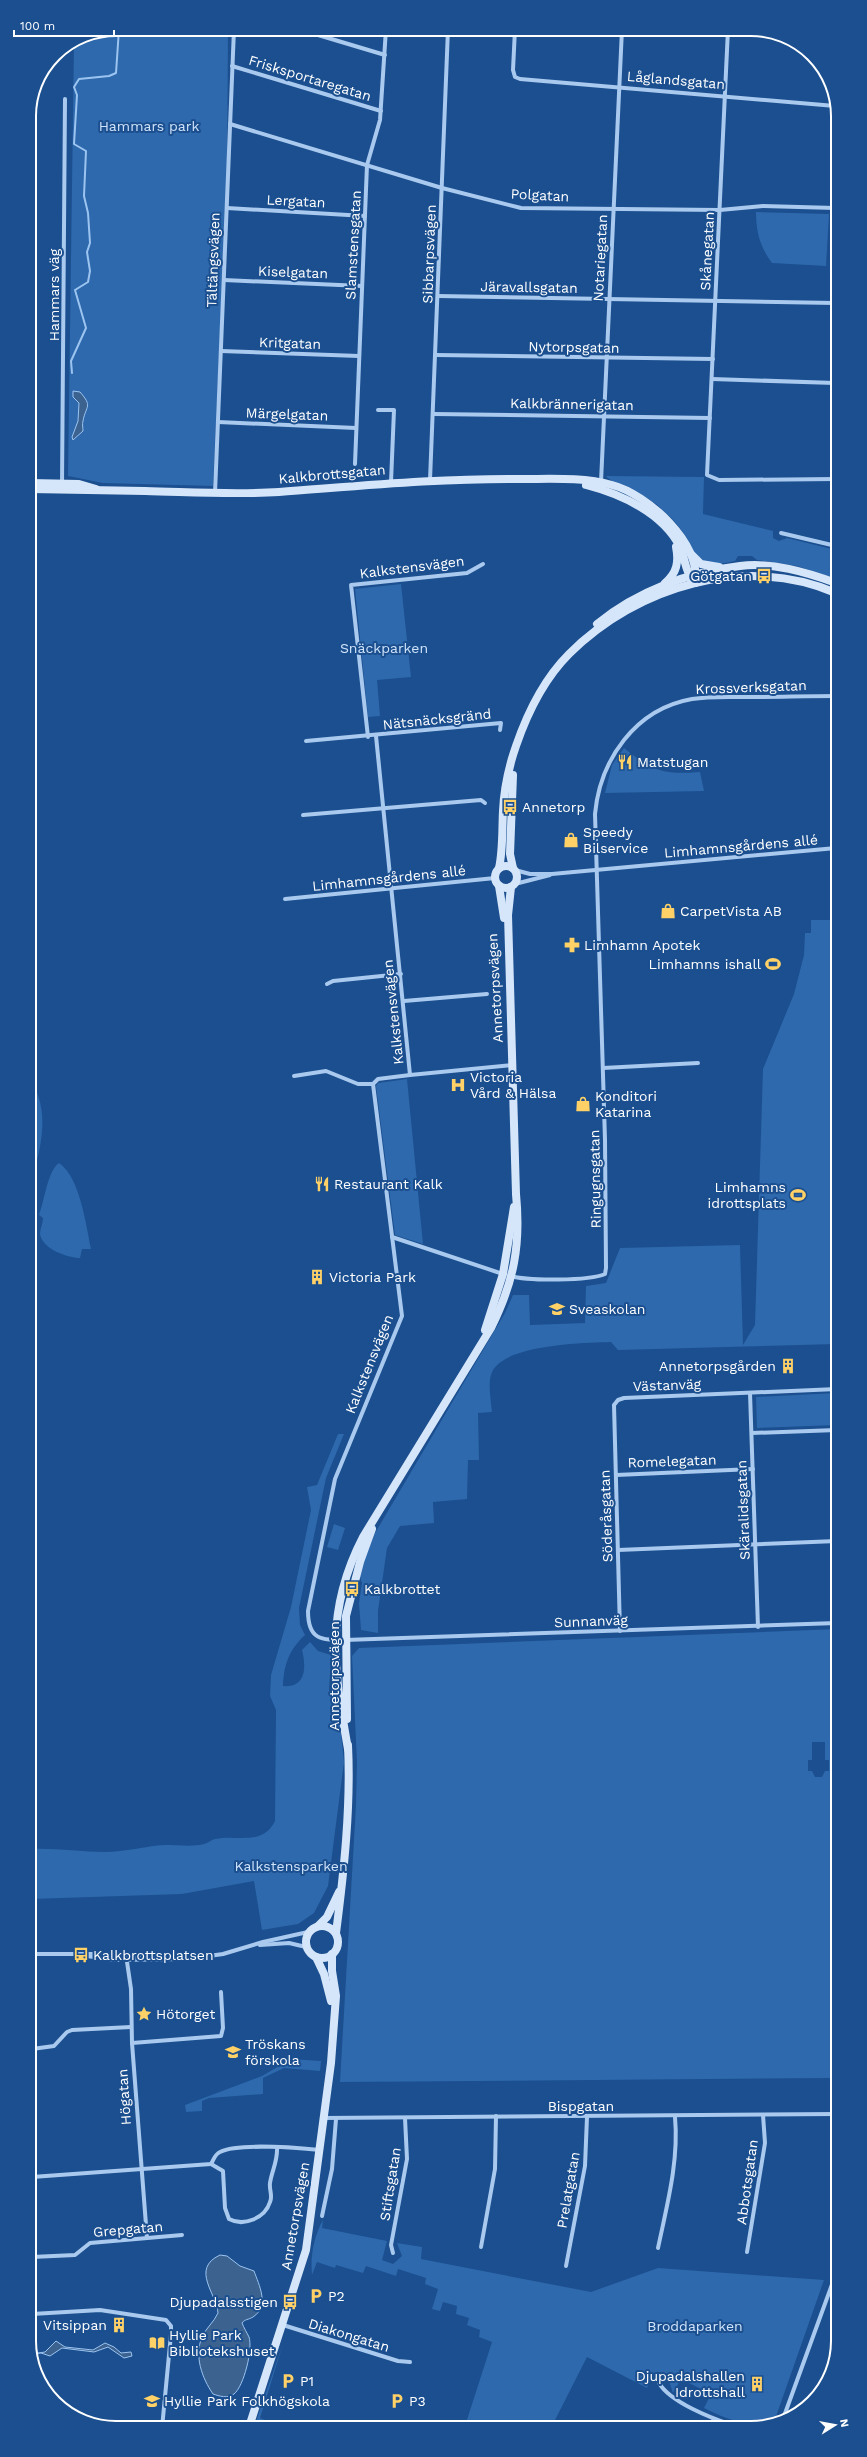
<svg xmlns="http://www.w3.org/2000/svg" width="867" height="2457" font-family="'Work Sans',sans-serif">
<rect width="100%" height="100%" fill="#1b4f8f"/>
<g fill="#2e69ad" fill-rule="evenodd">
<polygon points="116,29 228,29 227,179 213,486 103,483 68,476 74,41 83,36"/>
<path d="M756,212l73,2 -3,52 -54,-3c-12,-16 -16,-31 -16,-51z"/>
<path d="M606,476l98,1 -1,37 70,17v7l6,3 8,-3 49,12v29l-39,-13 -40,-6 -5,-4h-14l-3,5c-11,2 -23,6 -33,-1 -10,-6 -13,-17 -19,-27 -6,-11 -18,-21 -27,-29 -11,-8 -45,-21 -50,-28z"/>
<polygon points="401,584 411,677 377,680 380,716 368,717 355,589"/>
<path d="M624,748c29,23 39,27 76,24l4,19 -99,2 7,-28z"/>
<path d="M811,920h25l1,424 -219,6 -7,-8c-26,1 -112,2 -120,33 -3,10 0,26 1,37l-14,1 1,47h-11l-1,39 -34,3 1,21 -34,3 -13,22 -9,63v22l-17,-3 -2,-27 3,-20 -3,-9 16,-41 130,-220 8,-18h16l1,30 55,-2 1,-37 20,-3 14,-35 120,-3 3,100 12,-20 8,-256 31,-75 10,-39 1,-22h6z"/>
<path d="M30,1079c21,32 11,69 1,103z"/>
<polygon points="407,1079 423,1244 395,1235 376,1086 378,1083"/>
<path d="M59,1163c21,14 27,62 32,86h-9l-2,9c-12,0 -38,-9 -40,-24 0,-5 3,-11 3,-16l-4,-3c5,-13 9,-45 20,-52z"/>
<polygon points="837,1393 837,1425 757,1428 756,1397"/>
<path d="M338,1434h6l-18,44 -27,130 1,17 5,10c-16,15 -21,29 -22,51 24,2 23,-20 19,-36l8,-8 8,9 13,4 -2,36 4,-1 5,15 6,57 -16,124 -14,27 -16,11 -36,6 -8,-49 -72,13 -151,5v-50c25,-1 49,3 74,3 20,0 40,-6 60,-7 11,0 30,2 39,-1 4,-1 7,-4 11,-5 22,-5 47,8 60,-18l1,-111 -6,-14 1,-21 20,-68 20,-97 -4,-23 10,-2z"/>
<polygon points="334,1524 345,1528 338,1550 327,1547"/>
<path d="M837,1629v232l-5,1 -1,47h6l1,169 -498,4 16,-277 1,-43 -5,-106 7,-8zM812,1742h13v18h4v11h-4l-3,6h-7l-3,-6h-4v-11h4z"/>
<polygon points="291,2059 321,2061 320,2071 284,2068 263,2078 263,2094 209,2098 202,2101 202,2111 186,2112 185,2105 262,2076"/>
<path d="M323,2220l-1,8 65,13 -5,19 11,4 9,-8 -5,-13 25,4 -1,12 170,33 67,-24 166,12 -51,145c-29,0 -43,-4 -69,-17l7,-14 -30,-15 -8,14 -6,-18 -9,-3 -7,6 -4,10 -60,-31 -35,69h-87l27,-84 -13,-5 1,-7 -13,-5 2,-7 -13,-4 1,-8 -14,-4 -3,9 -8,-2 6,-20 -13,-5 1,-6 -28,-9 -2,7 -30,-10 -3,7 -27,-8 -1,3 -18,-6 -5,13c-2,-19 2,-39 11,-55z"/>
<polygon points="283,2344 260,2418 283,2427 254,2427"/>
</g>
<g fill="#3c6290" stroke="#9cc4f0">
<path d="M73,391l7,1c13,15 6,13 3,29 -1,3 0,7 0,10l-10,9 -1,-3 6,-16 1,-18 -6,-6z"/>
<path d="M220,2255l7,1 13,10 14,5c5,14 16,35 -1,46 -5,3 -8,2 -11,6 2,5 5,10 7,14 4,12 -5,49 -15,57 -6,5 -15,2 -21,0 -11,-16 -19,-38 -11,-57 4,-9 12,-15 16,-24 -1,-19 -28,-44 2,-58z"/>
<polygon points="56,2341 65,2347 93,2350 105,2343 114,2347 121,2353 131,2352 132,2356 124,2358 108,2347 94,2352 62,2348 50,2356 41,2353 32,2354 45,2352"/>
</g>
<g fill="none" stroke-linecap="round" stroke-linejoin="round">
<polyline stroke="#9cc4f0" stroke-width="2" points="72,373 71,361 86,328 75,290 88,282 90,271 87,252 90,243 88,213 84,196 86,151 74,144 77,95 74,87 79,79 109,76 116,73 119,29"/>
<g stroke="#a9c9ee" stroke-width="4">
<polyline points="298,29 385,55"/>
<polyline points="515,29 513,70 515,77 520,79 835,106"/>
<polyline points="728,29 707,475 719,480 836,479"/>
<polyline points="232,66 381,111"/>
<polyline points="230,124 442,188 521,208 720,210 763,206 835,208"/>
<polyline points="227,208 365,216"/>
<polyline points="224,280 362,286"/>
<polyline points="438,296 835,303"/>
<polyline points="221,351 359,356"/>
<polyline points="436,355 713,359"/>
<polyline points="712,379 835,383"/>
<polyline points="378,410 394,410 391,482"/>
<polyline points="434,414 710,418"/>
<polyline points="218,422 356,428"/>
<polyline points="355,464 367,165 380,120 386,29"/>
<polyline points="430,480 448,29"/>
<polyline points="601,482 622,29"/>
<polyline points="62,485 65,99"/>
<polyline points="215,493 234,29"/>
<polyline points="781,533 836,546"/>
<path d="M376,736l34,339 -32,4 -5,5 29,232 -67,163 -27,132c0,29 13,29 37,29l492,-17"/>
<polyline points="368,737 351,585 467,573 483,564"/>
<polyline points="306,741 501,723 500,730"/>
<polyline points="303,815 481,800 485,803"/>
<polyline points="515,870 530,874 552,874 836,848"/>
<polyline points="515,884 550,875"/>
<polyline points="285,899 495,878"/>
<polyline points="327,984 333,981 401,974"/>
<polyline points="404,1001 487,994"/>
<polyline points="603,1068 698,1063"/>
<polyline points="410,1075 512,1065"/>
<polyline points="294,1076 326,1071 358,1084 373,1084"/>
<polyline points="392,1237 503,1274"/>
<path d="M510,1276c18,5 79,5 95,-2l1,-6 -1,-128 -10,-326c5,-54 40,-105 97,-115 18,-3 37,-2 55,-2 30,0 59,-1 89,-1"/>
<polyline points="750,1393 758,1627"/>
<polyline points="752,1433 837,1430"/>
<polyline points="616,1475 753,1469"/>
<polyline points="618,1550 837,1541"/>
<polyline points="620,1631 614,1405 618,1400 624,1398 837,1389"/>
<polyline points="260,1945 289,1943 306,1947"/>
<polyline points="31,1954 102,1954 156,1958"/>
<polyline points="126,1955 131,1989 132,2043 147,2238"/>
<polyline points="87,1956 113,1960 188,1959 223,1954 263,1942 308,1932"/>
<polyline points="132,2043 221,2036 223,2028 221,1992"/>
<polyline points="32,2049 54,2046 67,2032 72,2030 131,2027"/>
<polyline points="323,2118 838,2114"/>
<path d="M211,2164l12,7 2,37 4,11c15,8 36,-1 41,-17 3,-6 -1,-12 0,-19 2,-13 8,-22 7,-36"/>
<path d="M32,2177l179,-13c3,-5 4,-10 9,-12 18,-9 79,-4 100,-2"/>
<polyline points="322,2216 332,2169 336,2119"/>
<polyline points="481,2247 495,2169 496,2116"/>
<path d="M658,2248c9,-43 21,-87 17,-131"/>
<polyline points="747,2252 765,2143 763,2115"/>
<polyline points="393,2253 391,2245 407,2159 405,2118"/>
<polyline points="32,2257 75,2255 90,2243 182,2235"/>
<polyline points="566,2266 585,2166 587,2117"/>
<polyline points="32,2314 100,2310 166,2320 171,2326 171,2334 162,2428"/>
<polyline points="283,2325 398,2361 410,2362"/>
<path d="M659,2383c11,19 52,35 73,42"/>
<polyline points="783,2419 838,2268"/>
<polyline points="711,2425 714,2419"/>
</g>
<g stroke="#d6e6fa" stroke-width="8">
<polyline points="30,483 79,484 96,489"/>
<path d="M586,485c35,9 77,28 94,62 5,10 5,25 13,34"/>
<path d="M30,489c38,1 77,1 115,2 45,1 90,4 134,1 81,-6 161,-14 243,-13 29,0 61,-2 90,6 35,9 90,58 83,98"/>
<polyline points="691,554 701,564 719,567"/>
<path d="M665,583c12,-10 14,-21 11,-36"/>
<path d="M597,624c40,-33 92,-52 143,-58 32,-4 66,6 96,17"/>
<polyline points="513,775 510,854 513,868"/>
<circle cx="506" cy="877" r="11"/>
<path d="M499,868c4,-18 3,-38 4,-57 1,-22 6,-45 13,-65 11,-32 29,-68 53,-92 68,-68 176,-100 267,-61"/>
<polyline points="499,886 504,918"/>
<polyline points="485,1330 503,1274 514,1207"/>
<polyline points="347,1719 346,1616 360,1562 372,1529"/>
<path d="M348,1749c-14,-79 -24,-137 15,-212l128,-209c23,-46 30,-83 25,-134l-8,-279 3,-28"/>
<circle cx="322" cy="1942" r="16"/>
<polyline points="318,1926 327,1917 339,1892"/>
<path d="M336,1933c8,-62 15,-126 12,-188"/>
<polyline points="316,1957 324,1974 331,2001"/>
<polyline points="249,2427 306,2250 331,2063 336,1996 332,1971 332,1954"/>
</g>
</g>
<defs>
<symbol id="bus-bare" viewBox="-9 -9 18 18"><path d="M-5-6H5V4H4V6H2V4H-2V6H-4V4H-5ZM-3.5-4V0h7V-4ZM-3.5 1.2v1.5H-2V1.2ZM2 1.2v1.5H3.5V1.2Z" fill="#ffd166" stroke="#1b4f8f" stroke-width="2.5" paint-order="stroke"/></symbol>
<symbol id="restaurant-bare" viewBox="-9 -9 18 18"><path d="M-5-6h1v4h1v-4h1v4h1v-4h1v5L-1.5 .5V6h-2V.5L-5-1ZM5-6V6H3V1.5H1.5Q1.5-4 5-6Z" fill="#ffd166" stroke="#1b4f8f" stroke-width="2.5" paint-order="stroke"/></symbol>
<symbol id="shop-bare" viewBox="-9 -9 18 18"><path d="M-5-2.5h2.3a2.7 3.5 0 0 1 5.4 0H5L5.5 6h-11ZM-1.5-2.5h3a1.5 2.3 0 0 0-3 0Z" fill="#ffd166" stroke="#1b4f8f" stroke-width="2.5" paint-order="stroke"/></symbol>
<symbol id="pharmacy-bare" viewBox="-9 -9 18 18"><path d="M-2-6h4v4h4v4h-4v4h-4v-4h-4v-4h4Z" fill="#ffd166" stroke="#1b4f8f" stroke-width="2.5" paint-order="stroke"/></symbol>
<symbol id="stadium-bare" viewBox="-9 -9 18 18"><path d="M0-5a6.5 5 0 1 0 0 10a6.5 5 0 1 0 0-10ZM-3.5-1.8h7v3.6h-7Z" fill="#ffd166" stroke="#1b4f8f" stroke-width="2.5" paint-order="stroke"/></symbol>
<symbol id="hospital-bare" viewBox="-9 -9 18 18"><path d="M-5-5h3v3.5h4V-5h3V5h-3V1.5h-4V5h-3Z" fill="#ffd166" stroke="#1b4f8f" stroke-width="2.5" paint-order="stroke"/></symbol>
<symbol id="building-bare" viewBox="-9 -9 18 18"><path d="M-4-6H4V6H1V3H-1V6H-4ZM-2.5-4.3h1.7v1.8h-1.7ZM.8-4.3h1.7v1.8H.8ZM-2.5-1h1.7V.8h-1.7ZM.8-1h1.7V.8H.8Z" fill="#ffd166" stroke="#1b4f8f" stroke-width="2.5" paint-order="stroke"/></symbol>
<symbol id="school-bare" viewBox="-9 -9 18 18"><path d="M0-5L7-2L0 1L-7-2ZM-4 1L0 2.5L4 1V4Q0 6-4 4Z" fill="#ffd166" stroke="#1b4f8f" stroke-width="2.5" paint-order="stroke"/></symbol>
<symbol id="sight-bare" viewBox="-9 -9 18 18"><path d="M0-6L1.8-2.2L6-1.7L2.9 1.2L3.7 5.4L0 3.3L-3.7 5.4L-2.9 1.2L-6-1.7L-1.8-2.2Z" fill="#ffd166" stroke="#1b4f8f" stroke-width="2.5" paint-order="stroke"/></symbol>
<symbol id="parking-bare" viewBox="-9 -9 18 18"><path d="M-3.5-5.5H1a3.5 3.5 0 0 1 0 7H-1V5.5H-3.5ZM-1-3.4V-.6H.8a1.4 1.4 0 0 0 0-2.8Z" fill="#ffd166" stroke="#1b4f8f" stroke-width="2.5" paint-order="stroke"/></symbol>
<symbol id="library-bare" viewBox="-9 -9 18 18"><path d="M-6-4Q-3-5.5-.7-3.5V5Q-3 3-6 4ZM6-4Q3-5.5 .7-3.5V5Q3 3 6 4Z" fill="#ffd166" stroke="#1b4f8f" stroke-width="2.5" paint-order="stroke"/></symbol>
<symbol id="university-bare" viewBox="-9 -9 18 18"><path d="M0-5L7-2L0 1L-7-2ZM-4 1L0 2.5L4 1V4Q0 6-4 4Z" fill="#ffd166" stroke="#1b4f8f" stroke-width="2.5" paint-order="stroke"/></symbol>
</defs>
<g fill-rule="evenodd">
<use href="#bus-bare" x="753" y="565" width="22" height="22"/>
<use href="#restaurant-bare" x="614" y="751" width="22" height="22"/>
<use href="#bus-bare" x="499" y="796" width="22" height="22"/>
<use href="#shop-bare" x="560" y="829" width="22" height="22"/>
<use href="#shop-bare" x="657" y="900" width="22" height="22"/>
<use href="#pharmacy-bare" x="561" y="934" width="22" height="22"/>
<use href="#stadium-bare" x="762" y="953" width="22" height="22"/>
<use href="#hospital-bare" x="447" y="1074" width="22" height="22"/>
<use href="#shop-bare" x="572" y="1093" width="22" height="22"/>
<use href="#restaurant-bare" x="311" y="1173" width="22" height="22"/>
<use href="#stadium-bare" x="787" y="1184" width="22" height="22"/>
<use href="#building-bare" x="306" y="1266" width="22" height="22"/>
<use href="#school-bare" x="546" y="1298" width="22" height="22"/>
<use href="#building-bare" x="777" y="1355" width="22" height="22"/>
<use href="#bus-bare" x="341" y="1578" width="22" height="22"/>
<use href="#bus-bare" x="70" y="1944" width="22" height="22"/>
<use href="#sight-bare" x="133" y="2003" width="22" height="22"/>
<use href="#school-bare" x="222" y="2041" width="22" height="22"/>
<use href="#parking-bare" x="305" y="2285" width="22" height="22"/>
<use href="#bus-bare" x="279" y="2291" width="22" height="22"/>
<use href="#building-bare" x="108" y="2314" width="22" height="22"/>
<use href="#library-bare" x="146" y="2332" width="22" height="22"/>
<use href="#parking-bare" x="277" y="2370" width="22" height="22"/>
<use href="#building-bare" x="746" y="2373" width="22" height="22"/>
<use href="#university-bare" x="141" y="2390" width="22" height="22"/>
<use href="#parking-bare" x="386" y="2390" width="22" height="22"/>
</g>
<g text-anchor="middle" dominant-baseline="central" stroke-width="4" stroke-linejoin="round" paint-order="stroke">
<g font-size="14" fill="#fff" stroke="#1b4f8f">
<text transform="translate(310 78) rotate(17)">Frisksportaregatan</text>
<text transform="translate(676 80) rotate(5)">Låglandsgatan</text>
<text transform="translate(540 195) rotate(3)">Polgatan</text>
<text transform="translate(296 201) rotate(3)">Lergatan</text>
<text transform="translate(353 245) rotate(-87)">Slamstensgatan</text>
<text transform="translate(707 251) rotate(-87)">Skånegatan</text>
<text transform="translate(429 254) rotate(-88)">Sibbarpsvägen</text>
<text transform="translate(600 258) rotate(-87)">Notariegatan</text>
<text transform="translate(213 260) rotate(-88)">Tältängsvägen</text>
<text transform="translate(293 272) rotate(2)">Kiselgatan</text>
<text transform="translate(529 287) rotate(1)">Järavallsgatan</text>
<text transform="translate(54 295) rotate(-90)">Hammars väg</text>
<text transform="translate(290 343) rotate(2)">Kritgatan</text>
<text transform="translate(574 347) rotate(1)">Nytorpsgatan</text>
<text transform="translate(572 404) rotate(1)">Kalkbrännerigatan</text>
<text transform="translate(287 414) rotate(2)">Märgelgatan</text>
<text transform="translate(332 474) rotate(-5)">Kalkbrottsgatan</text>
<text transform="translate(412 567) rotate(-7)">Kalkstensvägen</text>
<text transform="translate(751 687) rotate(-2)">Krossverksgatan</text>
<text transform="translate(437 719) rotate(-6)">Nätsnäcksgränd</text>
<text transform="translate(741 846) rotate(-5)">Limhamnsgårdens allé</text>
<text transform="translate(389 878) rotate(-6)">Limhamnsgårdens allé</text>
<text transform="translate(495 988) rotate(-93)">Annetorpsvägen</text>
<text transform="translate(393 1012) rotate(-96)">Kalkstensvägen</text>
<text transform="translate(595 1179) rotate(-91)">Ringugnsgatan</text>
<text transform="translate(369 1364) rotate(-68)">Kalkstensvägen</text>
<text transform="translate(667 1385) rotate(-2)">Västanväg</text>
<text transform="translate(672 1461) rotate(-2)">Romelegatan</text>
<text transform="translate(743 1510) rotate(-92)">Skäralidsgatan</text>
<text transform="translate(606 1516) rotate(-92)">Söderåsgatan</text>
<text transform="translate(591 1621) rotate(-2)">Sunnanväg</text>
<text transform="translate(334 1676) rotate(-90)">Annetorpsvägen</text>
<text transform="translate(124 2097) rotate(-94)">Högatan</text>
<text x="581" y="2106">Bispgatan</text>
<text transform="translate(747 2182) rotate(-82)">Abbotsgatan</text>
<text transform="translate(390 2184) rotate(-81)">Stiftsgatan</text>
<text transform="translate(568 2190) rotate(-80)">Prelatgatan</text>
<text transform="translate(295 2216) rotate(-80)">Annetorpsvägen</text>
<text transform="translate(128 2229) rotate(-5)">Grepgatan</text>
<text transform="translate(349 2335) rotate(17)">Diakongatan</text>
</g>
<g font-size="14" fill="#cfe3fa" stroke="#1b4f8f">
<text x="149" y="126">Hammars park</text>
<text x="384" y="648">Snäckparken</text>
<text x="291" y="1866">Kalkstensparken</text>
<text x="695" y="2326">Broddaparken</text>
</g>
<g font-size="14" fill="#fff" stroke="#1b4f8f" text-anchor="start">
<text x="752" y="576" text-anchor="end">Götgatan</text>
<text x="637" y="762">Matstugan</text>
<text x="522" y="807">Annetorp</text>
<text x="583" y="832">Speedy<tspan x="583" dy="16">Bilservice</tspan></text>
<text x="680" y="911">CarpetVista AB</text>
<text x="584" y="945">Limhamn Apotek</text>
<text x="761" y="964" text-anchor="end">Limhamns ishall</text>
<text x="470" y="1077">Victoria<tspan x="470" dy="16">Vård &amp; Hälsa</tspan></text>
<text x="595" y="1096">Konditori<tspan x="595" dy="16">Katarina</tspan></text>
<text x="334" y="1184">Restaurant Kalk</text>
<text x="786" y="1187" text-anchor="end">Limhamns<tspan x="786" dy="16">idrottsplats</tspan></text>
<text x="329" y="1277">Victoria Park</text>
<text x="569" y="1309">Sveaskolan</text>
<text x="776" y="1366" text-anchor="end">Annetorpsgården</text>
<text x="364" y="1589">Kalkbrottet</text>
<text x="93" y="1955">Kalkbrottsplatsen</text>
<text x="156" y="2014">Hötorget</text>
<text x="245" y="2044">Tröskans<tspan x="245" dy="16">förskola</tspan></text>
<text x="328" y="2296">P2</text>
<text x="278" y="2302" text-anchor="end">Djupadalsstigen</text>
<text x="107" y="2325" text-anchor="end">Vitsippan</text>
<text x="169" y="2335">Hyllie Park<tspan x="169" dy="16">Bibliotekshuset</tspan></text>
<text x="745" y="2376" text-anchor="end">Djupadalshallen<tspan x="745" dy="16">Idrottshall</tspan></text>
<text x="300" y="2381">P1</text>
<text x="164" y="2401">Hyllie Park Folkhögskola</text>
<text x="409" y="2401">P3</text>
</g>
</g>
<path d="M0 0H867V2457H0ZM116 36H751A80 80 0 0 1 831 116V2341A80 80 0 0 1 751 2421H116A80 80 0 0 1 36 2341V116A80 80 0 0 1 116 36Z" fill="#1b4f8f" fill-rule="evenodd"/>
<path fill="none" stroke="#fff" stroke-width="2" d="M116 36H751A80 80 0 0 1 831 116V2341A80 80 0 0 1 751 2421H116A80 80 0 0 1 36 2341V116A80 80 0 0 1 116 36Z"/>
<g transform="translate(835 2425) rotate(79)" stroke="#1b4f8f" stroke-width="3" paint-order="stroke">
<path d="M0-3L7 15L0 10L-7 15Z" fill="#ffffff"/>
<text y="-6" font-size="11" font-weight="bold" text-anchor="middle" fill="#ffffff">N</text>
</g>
<path d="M14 30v6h100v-6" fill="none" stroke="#ffffff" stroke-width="2"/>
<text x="20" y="30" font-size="12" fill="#ffffff" stroke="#1b4f8f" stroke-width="3" paint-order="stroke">100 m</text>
</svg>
